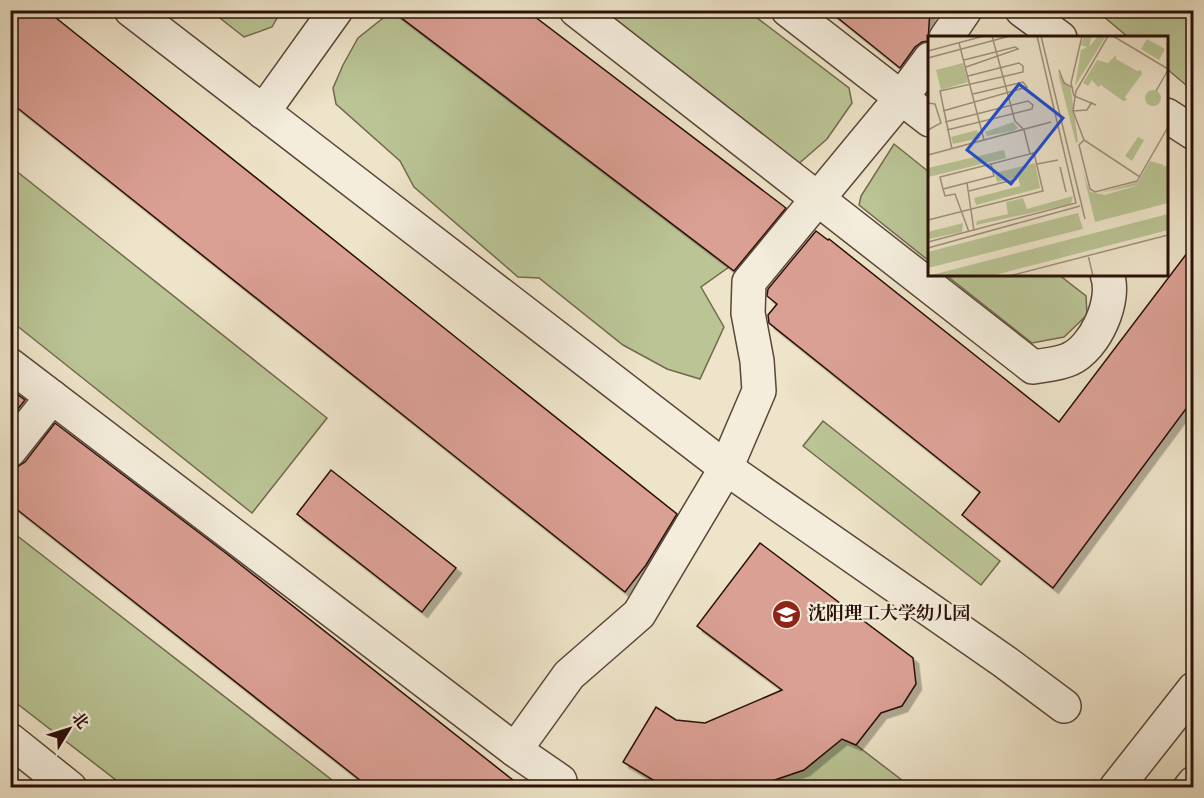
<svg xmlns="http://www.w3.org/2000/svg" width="1204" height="798" font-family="'Old Standard TT','Noto Serif SC',serif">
<defs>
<filter id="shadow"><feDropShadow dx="5.5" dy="5.5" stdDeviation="0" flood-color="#0004"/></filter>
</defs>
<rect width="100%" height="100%" fill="#eee4c9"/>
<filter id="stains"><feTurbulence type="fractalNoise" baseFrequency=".00333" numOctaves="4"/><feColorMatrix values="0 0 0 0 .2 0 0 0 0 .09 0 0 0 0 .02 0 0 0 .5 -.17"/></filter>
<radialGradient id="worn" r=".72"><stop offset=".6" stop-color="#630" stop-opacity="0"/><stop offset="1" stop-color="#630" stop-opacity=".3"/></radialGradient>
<g fill="#bac495" stroke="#726a4e" stroke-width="1.5">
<polygon points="211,11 281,11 272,27 244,37"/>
<polygon points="392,11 729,267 701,287 724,327 700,379 667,369 623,345 539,278 518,277 414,187 400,161 336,104 333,88 343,65 358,38"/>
<polygon points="593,11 748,11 849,88 852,103 827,139 796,166"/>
<polygon points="1097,11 1193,11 1193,91 1167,69 1166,38 1128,37"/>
<polygon points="894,144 929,172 929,261 859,205 861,196"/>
<polygon points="10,166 327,418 252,513 11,321"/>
<polygon points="946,275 1059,275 1086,296 1087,315 1064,337 1032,343"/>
<polygon points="823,421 1000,561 981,585 803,446"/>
<polygon points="11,531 341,787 125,787 11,699"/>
<polygon points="842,739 856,745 911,787 664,788 658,783 757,786 804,770"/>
</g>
<g fill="#dba094" stroke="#2a1108" stroke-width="1.5" filter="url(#shadow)">
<polygon points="10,10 46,10 677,514 646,565 625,592 10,102"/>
<polygon points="391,10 526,10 786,208 734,271"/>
<polygon points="828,10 930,10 928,41 922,42 915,47 900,68"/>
<polygon points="816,231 828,240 829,239 1059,422 1194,244 1194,398 1053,588 962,515 980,492 769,323 768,315 777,304 767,296 768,289"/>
<polygon points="10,389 25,400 10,419"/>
<polygon points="55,423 227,554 523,788 370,788 10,504 10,468 17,467 25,462"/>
<polygon points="331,470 456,568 422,612 297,514"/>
<polygon points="760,543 913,658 916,684 902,706 881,713 856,745 842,739 804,770 757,786 658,783 623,762 656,707 676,720 705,723 782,690 697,626"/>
</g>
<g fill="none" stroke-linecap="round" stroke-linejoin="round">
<defs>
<g id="minor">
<polyline points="131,10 726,468 1005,662 1064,706"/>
<path d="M576,10l457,357c12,-2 27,-3 37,-8 25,-11 47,-59 37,-85"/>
<polyline points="788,10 930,120"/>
<polyline points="1022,10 1060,38"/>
<polyline points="946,38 965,10"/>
<polyline points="263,112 336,10"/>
<polyline points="1166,115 1194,133"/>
<polyline points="10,365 52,397 10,450"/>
<polyline points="52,397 515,750 569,675 639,614 726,468 759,391 757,361 748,313 749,282 901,98 930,59"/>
<polyline points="10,740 70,788"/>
<polyline points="515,750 560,781 555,788"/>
<polyline points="1116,788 1194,689"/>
<polyline points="1190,788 1194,783"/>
</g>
</defs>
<use href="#minor" stroke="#5b4638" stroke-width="36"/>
<use href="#minor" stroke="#f4eddc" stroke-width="33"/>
</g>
<defs>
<symbol id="school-disc" viewBox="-11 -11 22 22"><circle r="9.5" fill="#8f2418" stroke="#f4eddc"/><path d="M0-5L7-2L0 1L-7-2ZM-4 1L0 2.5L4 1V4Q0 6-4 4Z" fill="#fff"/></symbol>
</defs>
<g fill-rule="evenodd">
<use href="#school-disc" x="770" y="598" width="33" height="33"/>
</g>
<g text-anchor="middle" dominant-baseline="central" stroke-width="4.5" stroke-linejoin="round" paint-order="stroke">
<g font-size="18" font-weight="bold" fill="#2a1108" stroke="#f4eddc" text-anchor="start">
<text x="808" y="614">沈阳理工大学幼儿园</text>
</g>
</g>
<g transform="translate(928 36)">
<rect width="240" height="240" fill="#eee4c9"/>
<path d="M156,0h8l-3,11 9,-11h8l-31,50 6,-36 6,-3 -6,-2zM219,3l18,10 -6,11 -18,-11zM188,19v4l21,12 4,-1 1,4 -17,23 2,3 -4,1 -22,-16 -3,2 -6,-7 -4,6 -5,-3 14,-23 11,3zM35,27l5,19 -27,8 -5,-20zM130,37l13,16 7,53 -2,1zM217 62a8 8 0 1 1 16 0a8 8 0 1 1-16 0ZM85,86l5,6 -5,3 -26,5 -2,-4zM49,94l3,8 -27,6 -2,-7zM210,101l6,3 -12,21 -7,-5zM76,114l2,8 -78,19v-9zM222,125l14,4 -3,2 7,-2v38l-73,19 -12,-50 7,20 15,3 34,-10 -40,8 39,-11zM107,127l5,25 -64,17 -2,-7 46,-12 -2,-9 -21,5 -2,-9zM145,160l-2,8 -95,21 1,-4 31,-7 -2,-12 17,-4 4,11zM150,177l5,16 -155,39v-16zM240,178v16l-177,46h-63zM35,187l-1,9 -33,7 -1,-7z" fill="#bac495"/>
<path fill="none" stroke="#a0907c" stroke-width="1.5" d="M113,0l44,183M154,0l-11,47 3,13 22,9M180,0l-32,55 -3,20 11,29 56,37M185,0l55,33M31,7l25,97M0,15l56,-15M0,22l82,-22M36,24l51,-13 3,2 -52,18M131,34l5,13 9,5M228,55l12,-21M0,67l7,1 6,19 -13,7M15,75l84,-24 -4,-5 -50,12M145,75l14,-1 5,-8M17,86l83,-21 5,4 -1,4 -85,21M156,104l-5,5 11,44 5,3 42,-11 31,-54M24,113l-12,-58 83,-19v-6l-4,-3 -51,13M0,119l123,-33M63,128l39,-10 -6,-24 -9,-9 -23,-85M63,128l3,12 -51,13 -3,-12zM109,128l21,-4M132,131l6,25M39,147l7,48M15,153l2,7 10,-2 14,38M41,155l48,-12M0,184l115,-29 -9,-38 -4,1M0,206l148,-39 -39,-167M0,212l152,-42M160,219l5,21M81,240l159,-41"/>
<path fill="#1d4ed8" fill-opacity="0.15" stroke="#1d4ed8" stroke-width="3" d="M91,48l44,34 -52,66 -44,-34z"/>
<rect width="240" height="240" fill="none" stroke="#2a1108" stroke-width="3"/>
</g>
<rect width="1204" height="798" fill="none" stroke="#eee4c9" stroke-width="36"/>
<rect x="12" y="12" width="1180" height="774" fill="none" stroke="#2a1108" stroke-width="3"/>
<rect x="18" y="18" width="1168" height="762" fill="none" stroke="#2a1108" stroke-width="1.5"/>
<g transform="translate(69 729) rotate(52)" stroke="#f4eddc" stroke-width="4.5" paint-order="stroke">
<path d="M0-4.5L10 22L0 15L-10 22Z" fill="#2a1108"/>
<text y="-9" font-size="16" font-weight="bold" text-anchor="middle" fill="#2a1108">北</text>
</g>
<rect width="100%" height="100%" filter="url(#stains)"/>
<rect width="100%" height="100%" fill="url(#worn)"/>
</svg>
